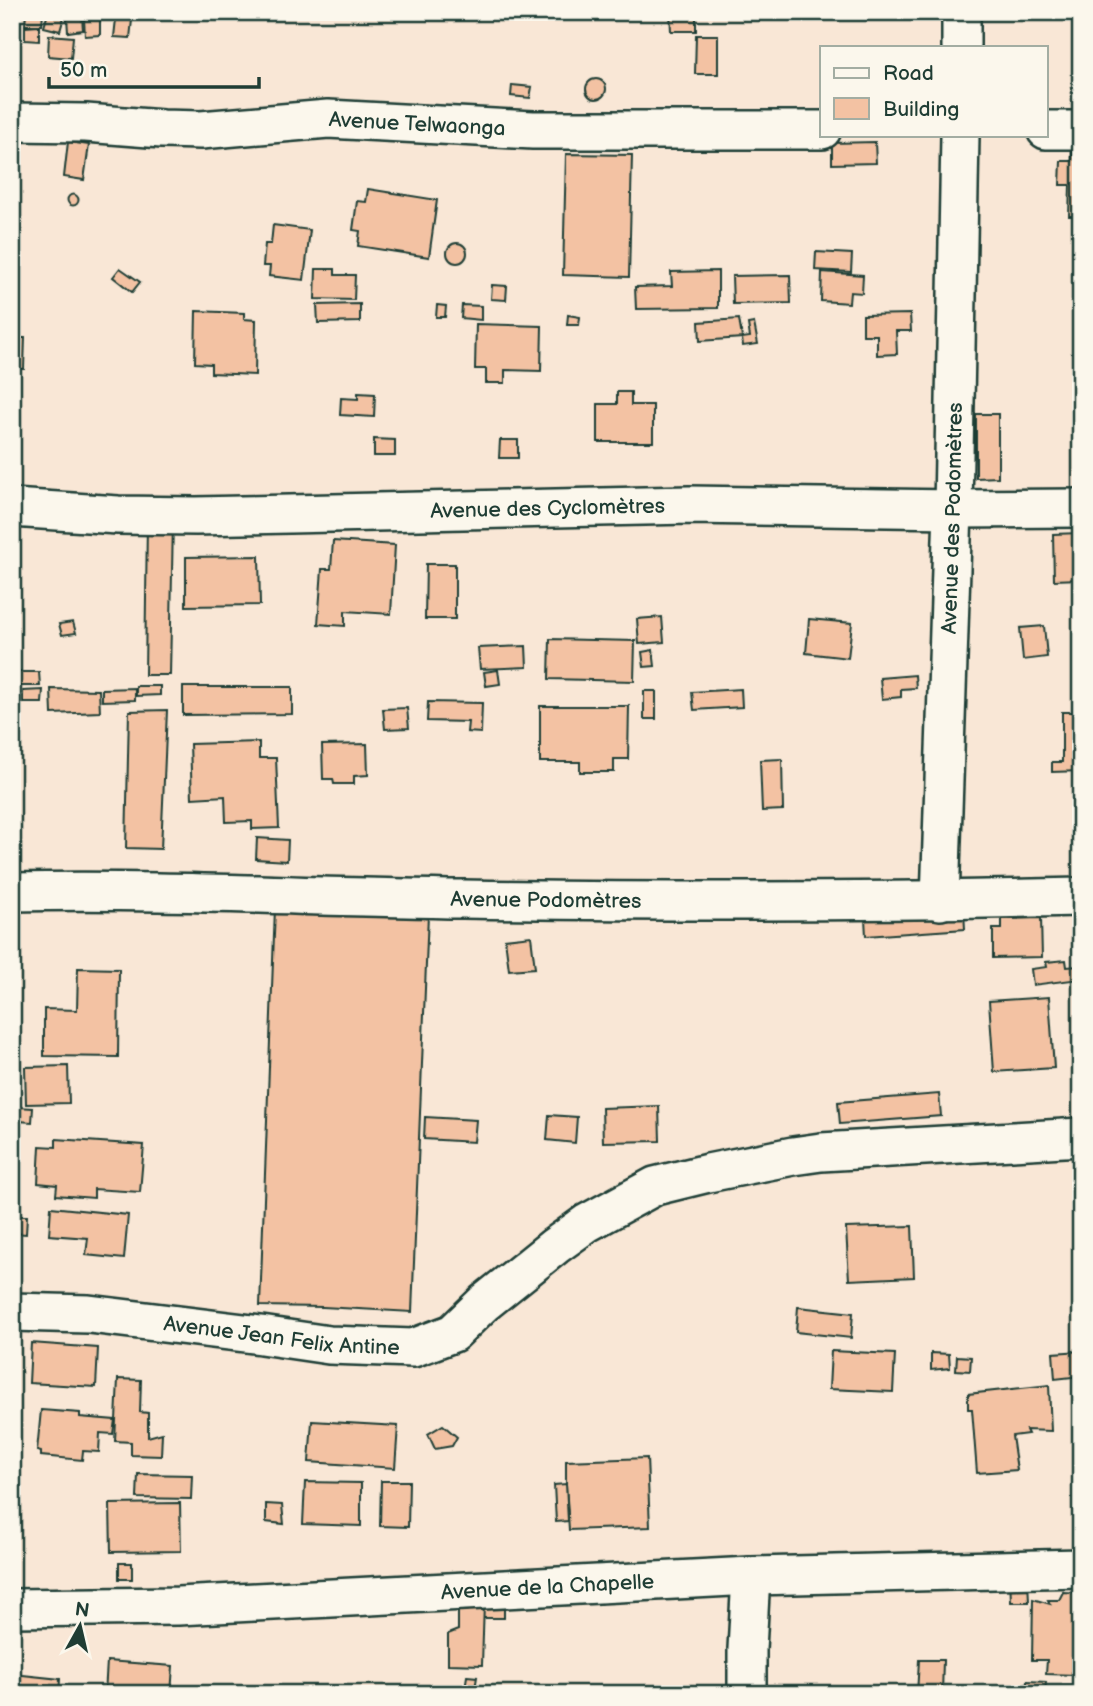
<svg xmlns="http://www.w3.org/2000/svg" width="1093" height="1706" font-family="'Balsamiq Sans',sans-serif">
<rect width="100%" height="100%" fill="#f9e7d6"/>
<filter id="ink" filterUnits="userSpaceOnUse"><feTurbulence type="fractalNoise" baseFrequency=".0143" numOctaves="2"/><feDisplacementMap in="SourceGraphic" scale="14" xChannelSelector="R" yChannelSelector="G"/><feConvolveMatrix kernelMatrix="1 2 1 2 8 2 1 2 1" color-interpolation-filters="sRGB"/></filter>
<g filter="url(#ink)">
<g fill="#f3c2a3" stroke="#1f3d34" stroke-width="2">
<polygon points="26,12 43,12 42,25 25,25"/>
<polygon points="670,12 696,12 696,31 671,31"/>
<polygon points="48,13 64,17 60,31 44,27"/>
<polygon points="82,16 83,30 68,32 67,17"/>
<polygon points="84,19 100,19 100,35 85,36"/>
<polygon points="116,19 132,20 130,38 114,37"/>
<polygon points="39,26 39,41 25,40 25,27"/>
<polygon points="49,35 73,37 71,58 48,56"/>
<polygon points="696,35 718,35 718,74 695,74"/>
<circle cx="596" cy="89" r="10"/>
<polygon points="512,85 532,87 530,98 511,96"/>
<polygon points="68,142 89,145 84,180 64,177"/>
<polygon points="875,142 876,163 832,164 832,143"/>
<polygon points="1072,143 1081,143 1081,216 1069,216 1070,185 1060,185 1061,161 1072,161"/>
<polygon points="566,154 632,155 629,277 563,275"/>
<polygon points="368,189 437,200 429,257 358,246 360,231 353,230 357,201 366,202"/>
<circle cx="73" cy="200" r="5.5"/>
<polygon points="273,225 310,230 304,280 269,276 270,266 263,266 265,244 271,244"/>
<circle cx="457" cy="253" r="10"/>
<polygon points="816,252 852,254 851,272 815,270"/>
<polygon points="120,268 140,282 132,292 113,277"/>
<polygon points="316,269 335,269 335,275 355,275 354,300 315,299"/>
<polygon points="718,271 718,308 636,309 635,287 672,286 671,272"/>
<polygon points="822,272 863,275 862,293 850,292 849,303 821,301"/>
<polygon points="790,275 791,303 733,304 732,276"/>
<polygon points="492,285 507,286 506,300 491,299"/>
<polygon points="360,304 360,322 318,323 317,305"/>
<polygon points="437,305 446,306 445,317 436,317"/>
<polygon points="462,305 481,306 481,320 461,318"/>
<polygon points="196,311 244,313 244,319 256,320 255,375 211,373 211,364 195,363"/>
<polygon points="910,314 911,331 896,331 897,354 877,355 877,335 863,335 863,315"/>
<polygon points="568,315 580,317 579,325 567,325"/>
<polygon points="739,319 742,338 700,341 699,322"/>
<polygon points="12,320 17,320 16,338 25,338 24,369 17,369 17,390 12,390"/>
<polygon points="754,323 758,344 743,346 742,338 750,337 748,324"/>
<polygon points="476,324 542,326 541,371 505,370 505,383 486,383 486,369 475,369"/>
<polygon points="617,392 631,392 631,405 653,405 653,442 598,442 598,404 617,404"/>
<polygon points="358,393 375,394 374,417 340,415 341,398 358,399"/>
<polygon points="976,414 998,414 998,477 976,478"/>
<polygon points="374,439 395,440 395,456 374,456"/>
<polygon points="500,440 518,440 518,458 499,458"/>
<polygon points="147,521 173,521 170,675 145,675"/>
<polygon points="1080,533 1080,579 1054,580 1053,534"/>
<polygon points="333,541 395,545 391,614 345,611 345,626 318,624 322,569 331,569"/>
<polygon points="259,556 260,605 186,606 186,557"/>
<polygon points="426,564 455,564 455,619 425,619"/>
<polygon points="662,617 664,642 639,644 637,619"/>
<polygon points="809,619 852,623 848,658 806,653"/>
<polygon points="73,622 76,633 62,635 59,624"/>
<polygon points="1044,626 1047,657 1023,660 1020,628"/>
<polygon points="550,639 635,641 634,681 549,679"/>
<polygon points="526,646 527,667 480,669 478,648"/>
<polygon points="653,650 655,666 644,667 642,652"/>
<polygon points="498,670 500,684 486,686 484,672"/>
<polygon points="12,672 39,672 40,686 12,686"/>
<polygon points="915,675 916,688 901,689 901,697 882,699 880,678"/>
<polygon points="136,686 160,686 160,695 136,696"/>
<polygon points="183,687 292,687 292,714 183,715"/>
<polygon points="135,688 135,700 102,701 102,689"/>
<polygon points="51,689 99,690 100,712 52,714"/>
<polygon points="741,689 742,707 694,710 692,692"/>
<polygon points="43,690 42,703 23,703 23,691"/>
<rect x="644" y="691" width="12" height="28"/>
<polygon points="428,702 482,703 481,733 467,732 468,722 427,721"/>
<polygon points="540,706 629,706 628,759 614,759 614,772 580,772 580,762 540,762"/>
<polygon points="407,708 409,728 385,729 383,709"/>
<polygon points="167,710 161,849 126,848 129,711"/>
<polygon points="1062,712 1081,712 1081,771 1052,772 1052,762 1062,762"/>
<polygon points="259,742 259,758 276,758 279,828 252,829 252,821 226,822 225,796 192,798 190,744"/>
<polygon points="367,744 368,775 354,776 354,784 334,784 333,779 323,779 322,745"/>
<polygon points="782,759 783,810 762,811 760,760"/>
<polygon points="257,838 288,840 287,861 256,859"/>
<polygon points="275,908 428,914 412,1312 323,1307 260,1306"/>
<polygon points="964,912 965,929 866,936 865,918"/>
<polygon points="1041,918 1042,957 993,958 993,929 1002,929 1002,919"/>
<polygon points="531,936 535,968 509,970 505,939"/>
<polygon points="1066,960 1067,967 1078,966 1080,979 1033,985 1031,969 1047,967 1046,962"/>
<polygon points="78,968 119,969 118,1057 44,1056 44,1009 77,1010"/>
<polygon points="1049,997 1054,1068 994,1072 989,1001"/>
<polygon points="68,1066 69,1103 26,1104 25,1067"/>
<polygon points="939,1094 941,1116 840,1124 838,1102"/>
<polygon points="659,1106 660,1141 603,1142 602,1108"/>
<polygon points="18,1107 33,1108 32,1122 18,1121"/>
<polygon points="549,1115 577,1117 575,1143 547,1140"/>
<polygon points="425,1117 476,1120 474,1142 424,1139"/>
<polygon points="56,1139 144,1145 140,1192 94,1189 94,1198 56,1195 57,1185 38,1183 40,1146 56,1147"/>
<polygon points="51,1207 128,1215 124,1259 86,1255 88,1238 49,1235"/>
<polygon points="16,1216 27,1216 26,1234 15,1233"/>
<polygon points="912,1226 914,1277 849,1280 846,1228"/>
<polygon points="798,1307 853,1313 851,1338 796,1332"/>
<polygon points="31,1343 98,1348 96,1387 29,1383"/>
<polygon points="831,1351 895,1354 893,1392 829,1389"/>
<polygon points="1081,1351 1081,1376 1055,1379 1053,1353"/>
<polygon points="931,1353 949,1354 950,1368 931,1370"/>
<polygon points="957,1356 971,1357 970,1371 956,1370"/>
<polygon points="118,1379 141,1380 140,1412 148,1413 148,1437 162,1433 161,1456 131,1455 131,1442 115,1441"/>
<polygon points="1049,1385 1051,1431 1026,1430 1028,1434 1012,1436 1017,1470 977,1473 972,1409 968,1409 968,1394"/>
<polygon points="41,1410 80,1413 80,1417 115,1420 113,1434 100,1433 99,1452 83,1451 82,1460 41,1456 41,1452 37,1451"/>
<polygon points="312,1421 398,1426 395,1468 309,1462"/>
<polygon points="443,1425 457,1437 452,1446 435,1449 428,1434"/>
<polygon points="647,1458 650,1527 569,1530 566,1484 566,1461"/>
<polygon points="138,1474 192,1475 191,1499 137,1498"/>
<polygon points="381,1481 409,1481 408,1527 380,1526"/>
<polygon points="305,1482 361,1483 361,1526 303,1524"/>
<polygon points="566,1484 568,1521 556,1522 554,1485"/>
<polygon points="180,1503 181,1551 111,1552 110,1504"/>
<polygon points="266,1504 282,1505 284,1524 266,1522"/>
<rect x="119" y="1563" width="13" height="16"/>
<polygon points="1010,1575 1028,1580 1029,1602 1011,1602"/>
<polygon points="1063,1592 1081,1593 1081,1660 1077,1660 1077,1675 1046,1674 1047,1660 1032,1660 1033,1599 1050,1604 1048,1600 1059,1600"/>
<rect x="483" y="1598" width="21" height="20"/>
<polygon points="458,1603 484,1603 482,1665 448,1664 448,1634 458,1630"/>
<polygon points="919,1660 943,1660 942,1694 917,1694"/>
<polygon points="107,1661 173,1666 171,1694 105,1694"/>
<polygon points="13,1674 60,1679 59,1694 12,1694"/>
<polygon points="467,1676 477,1677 475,1689 465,1688"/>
<polygon points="1027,1681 1046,1682 1045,1694 1026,1694"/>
</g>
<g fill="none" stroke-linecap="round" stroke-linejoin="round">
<defs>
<g id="minor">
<polyline points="961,47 961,12"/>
<path id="s1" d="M12,122l74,1 76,6 39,1 127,-11 205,11h289"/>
<polyline points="1046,130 1081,130"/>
<path id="s2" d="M12,508l106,7 78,1 493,-11 264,4 128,-1"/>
<path id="s3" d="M12,892c151,-3 301,5 451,7 206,3 412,3 618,-2"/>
<path id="s4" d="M940,901l13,-392 7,-374"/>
<path id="s5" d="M12,1312l77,2 172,21 68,10 84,3 40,-15 31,-30 71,-57 32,-23 68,-37 53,-13 85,-17 28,-4 260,-15"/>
<path id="s6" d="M12,1608l166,-2 573,-30 330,-8"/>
<polyline points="747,1694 747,1649 751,1576"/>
</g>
</defs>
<use href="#minor" stroke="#1f3d34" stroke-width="42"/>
<use href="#minor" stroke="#fbf7ec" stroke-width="37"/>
</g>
</g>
<g text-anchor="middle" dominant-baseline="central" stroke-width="6" stroke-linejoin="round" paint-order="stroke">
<g font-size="21" fill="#1f3d34" stroke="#fbf7ec">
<text stroke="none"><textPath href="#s1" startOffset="406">Avenue Telwaonga</textPath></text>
<text stroke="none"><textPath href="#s2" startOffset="536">Avenue des Cyclomètres</textPath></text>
<text stroke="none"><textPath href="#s4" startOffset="383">Avenue des Podomètres</textPath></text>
<text stroke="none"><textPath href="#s3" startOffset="534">Avenue Podomètres</textPath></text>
<text stroke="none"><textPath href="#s5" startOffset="271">Avenue Jean Felix Antine</textPath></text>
<text stroke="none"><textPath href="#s6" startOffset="536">Avenue de la Chapelle</textPath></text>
</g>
</g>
<rect width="1093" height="1706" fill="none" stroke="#fbf7ec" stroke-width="42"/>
<rect x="21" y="21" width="1051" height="1664" fill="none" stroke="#1f3d34" stroke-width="2.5" filter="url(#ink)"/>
<rect x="820" y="46" width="228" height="91" fill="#fbf7ec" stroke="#a3ada2" stroke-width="2"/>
<rect x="834" y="68" width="35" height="10" fill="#fbf7ec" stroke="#a3ada2" stroke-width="2"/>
<text x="883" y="80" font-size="21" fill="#1f3d34">Road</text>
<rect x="834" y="98" width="35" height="21" fill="#f3c2a3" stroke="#a3ada2" stroke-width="2"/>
<text x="883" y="116" font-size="21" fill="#1f3d34">Building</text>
<g transform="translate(80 1626) rotate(8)" stroke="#fbf7ec" stroke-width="5" paint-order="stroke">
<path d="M0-5L12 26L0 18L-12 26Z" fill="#1f3d34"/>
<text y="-10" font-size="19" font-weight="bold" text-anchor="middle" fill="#1f3d34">N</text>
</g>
<path d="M49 77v10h210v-10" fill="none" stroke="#1f3d34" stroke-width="3.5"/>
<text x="60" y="77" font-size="21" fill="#1f3d34" stroke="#fbf7ec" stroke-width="5" paint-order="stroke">50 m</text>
</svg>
